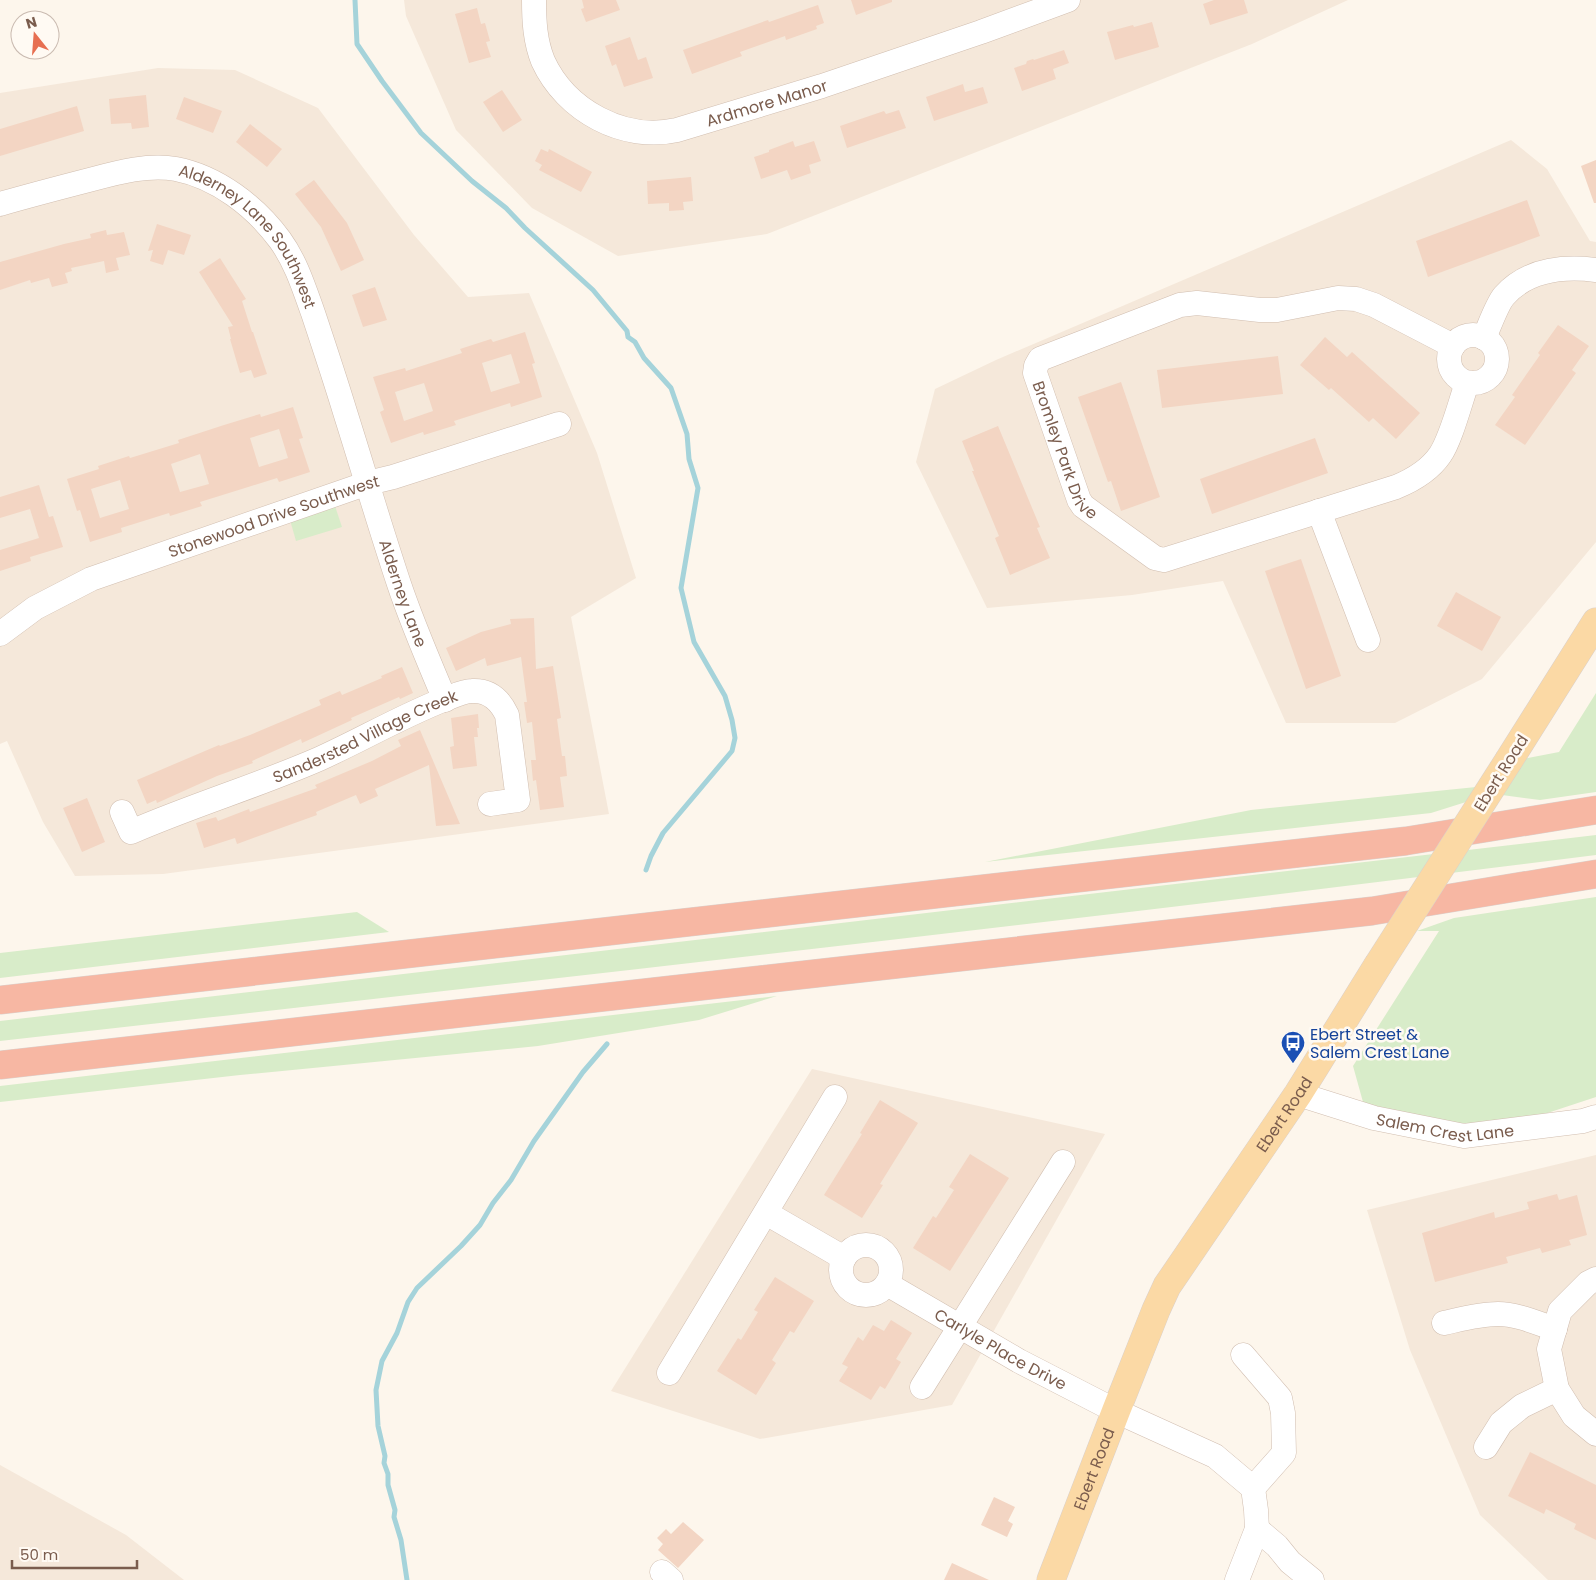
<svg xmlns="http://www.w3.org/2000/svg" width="1596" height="1580" font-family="Poppins,sans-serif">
<rect width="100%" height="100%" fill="#fdf6ec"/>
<g fill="#f5e8da">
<polygon points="404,0 1348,0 1252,44 767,234 618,256 532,208 456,130 406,16"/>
<polygon points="158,68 235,70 318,108 414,235 468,297 529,293 597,453 636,578 571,617 609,814 163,874 75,876 43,822 7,741 0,744 0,93"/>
<polygon points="1511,140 1547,169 1590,241 1596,242 1596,542 1482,679 1395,723 1286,723 1223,581 1132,595 987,608 916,462 935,389 996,360"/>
<polygon points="812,1069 1105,1134 952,1405 760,1439 611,1391"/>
<polygon points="1596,1155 1596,1580 1548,1580 1480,1515 1410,1350 1367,1210"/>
<polygon points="0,1465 126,1535 184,1580 0,1580"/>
</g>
<g fill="#d8ecc9">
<polygon points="335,506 342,527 296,541 290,520"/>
<polygon points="1596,693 1596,792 1540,800 1502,795 1523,759 1559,752"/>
<polygon points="1476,787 1466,802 1431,813 985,862 1251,810"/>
<path d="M1596,835v20c-531,67 -1064,126 -1596,186v-20z"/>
<polygon points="1596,897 1596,1097 1517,1123 1376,1127 1363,1102 1353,1066 1439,931 1417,931 1454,918"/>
<polygon points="357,912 389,932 0,978 0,953"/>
<polygon points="777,996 699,1020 538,1046 240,1075 0,1102 0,1086"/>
</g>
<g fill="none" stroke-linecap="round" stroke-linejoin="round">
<g stroke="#a5d3da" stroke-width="5">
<polyline points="355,0 357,44 382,81 421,133 472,181 506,208 525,228 593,290 627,331 628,337 635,342 644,358 671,388 687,434 689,459 698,488 681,588 694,642 725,696 732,720 735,738 732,751 663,833 651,856 646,870"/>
<polyline points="407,1580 401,1540 394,1517 395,1510 388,1485 388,1474 384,1463 385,1456 378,1426 376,1390 382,1361 397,1333 408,1302 417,1288 461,1246 480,1225 493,1203 511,1180 534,1141 583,1072 607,1044"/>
</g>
</g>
<g fill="#f3d5c3" fill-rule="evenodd">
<polygon points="582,0 616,0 620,10 586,22 581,9 584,8"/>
<polygon points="851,0 892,0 892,2 856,15"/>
<polygon points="1214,0 1244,0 1248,13 1210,25 1203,4"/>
<polygon points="818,5 824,23 816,26 817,29 786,40 785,36 740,52 742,56 692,74 683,50 768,20 769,22"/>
<polygon points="477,8 481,24 485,23 490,41 486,42 491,57 469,63 455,14"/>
<polygon points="1152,22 1159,47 1115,60 1107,32 1133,25 1134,27"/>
<polygon points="630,37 638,60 646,57 653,78 624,87 616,64 612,66 605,46"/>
<polygon points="1064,50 1069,63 1053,69 1056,79 1022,91 1014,68 1026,64 1027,61 1033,59 1034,60"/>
<polygon points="963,84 965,92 983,87 988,103 934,121 926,97"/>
<polygon points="502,90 522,120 503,132 483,102"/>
<polygon points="146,95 149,127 132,129 131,123 111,124 109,99"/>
<polygon points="184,97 222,111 213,133 176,119"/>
<polygon points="77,106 84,131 0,156 0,129"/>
<polygon points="899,110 906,128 847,148 840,126 884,111 886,114"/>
<polygon points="250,124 282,149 267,167 236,142"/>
<polygon points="793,141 795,147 814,141 821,161 809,165 811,173 791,180 787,170 761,179 754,157 769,152 769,150"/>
<polygon points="541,149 548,152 549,149 592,172 581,192 539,170 542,165 535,161"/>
<polygon points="1596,160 1596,203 1594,203 1581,166"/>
<polygon points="691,177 693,201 683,202 684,210 669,211 669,203 648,204 647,181"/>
<polygon points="314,180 347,223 364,260 341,271 321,227 295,194"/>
<polygon points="1527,200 1540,236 1428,277 1416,241"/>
<polygon points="157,224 191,235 184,255 168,250 163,265 150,261 153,250 148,251"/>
<polygon points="106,230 107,235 124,232 130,255 116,258 119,270 106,273 104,261 71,268 72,271 65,273 68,283 52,287 49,278 31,283 30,280 0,290 0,262 64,244 91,238 90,234"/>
<polygon points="220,258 246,299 242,301 252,332 253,332 267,374 254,378 251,370 240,373 230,339 231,339 228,327 233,326 199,272"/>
<polygon points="375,287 387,320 363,327 352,295"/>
<polygon points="1558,325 1589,346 1572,370 1576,373 1525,445 1495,425 1515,397 1512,395 1540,355 1538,353"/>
<path d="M525,332l10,31 -3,1 10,33 -31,10 -1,-4 -56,18 2,4 -32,10 -1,-3 -32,11 -11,-31 4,-2 -11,-33 32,-9 1,3 56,-18 -2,-4 31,-10 2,3zM511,354l9,29 -29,9 -9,-29zM424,383l9,28 -29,10 -9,-29z"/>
<polygon points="1325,337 1347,357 1352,352 1420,413 1396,439 1373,418 1369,422 1331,388 1329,390 1300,365"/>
<polygon points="1278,356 1283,394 1162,408 1157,370"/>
<polygon points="1121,382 1160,497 1121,511 1111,481 1108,482 1078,397"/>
<path d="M293,407l10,31 -4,1 11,33 -31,10 -2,-4 -32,10 -45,14 2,4 -32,10 -1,-3 -48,15 1,4 -32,10 -10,-32 -3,1 -10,-32 32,-10 -1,-3 31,-10 1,2 49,-15 -1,-3 46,-15 36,-11 1,3zM279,429l9,29 -29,9 -9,-29zM200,454l9,30 -29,8 -9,-28zM120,480l9,29 -29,9 -9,-29z"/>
<polygon points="998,426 1040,527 1037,528 1050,558 1010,575 995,538 999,536 972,471 974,471 962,441"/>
<polygon points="1315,438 1328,473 1212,514 1200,479"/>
<polygon points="39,485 49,517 53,516 63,547 30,557 31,561 0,571 0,550 39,538 30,509 0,518 0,497"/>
<polygon points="1301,559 1341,676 1306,689 1265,571"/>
<polygon points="1456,592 1501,617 1482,651 1437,626"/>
<polygon points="534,618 536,669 553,666 561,718 557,719 562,756 565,756 567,776 560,777 564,807 540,810 536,780 533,781 531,760 536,760 532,722 527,723 524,702 527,702 521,657 487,666 485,658 456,671 446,648 481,632 511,624 510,619"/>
<polygon points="402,667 413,693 400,699 399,697 351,718 352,720 302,743 301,739 252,761 253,763 217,776 157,803 156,800 147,804 137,780 219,745 220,746 250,735 321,705 319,700 340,691 342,695 382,678 381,676"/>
<polygon points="478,714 479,728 477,728 478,737 474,737 477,766 453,769 450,747 454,746 451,718"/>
<polygon points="420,730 460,824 436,826 429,765 375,789 378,796 360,804 356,795 316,812 317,815 237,844 235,838 204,848 196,823 216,817 218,821 249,809 250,812 317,788 315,785 372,761 401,746 398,740"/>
<polygon points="87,798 105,842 82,852 63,808"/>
<polygon points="880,1100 918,1123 880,1184 883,1185 862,1218 824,1195 862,1134 860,1133"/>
<polygon points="970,1154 1009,1178 950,1271 913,1248 933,1216 936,1218 954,1190 949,1187"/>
<polygon points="1557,1194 1559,1200 1577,1195 1587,1235 1569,1240 1571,1245 1542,1253 1540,1248 1506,1257 1508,1263 1435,1282 1422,1233 1494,1212 1495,1218 1529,1209 1527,1202"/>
<polygon points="775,1277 814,1301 794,1333 790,1331 772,1360 776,1363 756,1395 717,1371 738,1338 741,1340 758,1312 754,1310"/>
<polygon points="891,1320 912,1333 896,1359 901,1362 885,1389 880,1386 871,1400 839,1381 848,1367 842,1364 858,1337 863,1341 873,1325 884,1331"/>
<polygon points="1530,1452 1596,1485 1596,1540 1574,1529 1576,1524 1546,1509 1544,1514 1508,1496"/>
<polygon points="994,1497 1015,1507 1008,1521 1013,1524 1007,1537 981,1525"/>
<polygon points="683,1522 704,1540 678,1568 658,1550 663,1544 657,1538 666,1529 671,1534"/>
<polygon points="952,1563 989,1580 944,1580"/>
</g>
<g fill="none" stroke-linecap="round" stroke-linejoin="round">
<defs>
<g id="minor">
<path id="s1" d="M534,0c0,21 1,41 9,61 23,50 81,81 134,69l145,-44 159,-54 87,-32"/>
<path id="s2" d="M0,204c31,-9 62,-17 93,-25 26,-7 56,-15 83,-10 41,8 79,37 104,71 16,22 24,48 33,73 11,33 22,66 32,99 18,57 35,115 54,172 13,39 30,78 46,116"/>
<circle cx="1473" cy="359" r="24"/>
<path d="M1484,338c5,-11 13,-34 20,-42 23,-26 59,-30 92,-26"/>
<path id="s3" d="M1453,346l-79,-41 -18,-6 -18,-1 -61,12h-17l-63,-7 -17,2 -140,54 -4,7 -1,7 44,127 4,6 72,52 9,2 232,-73c17,-7 33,-16 44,-32 11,-16 20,-52 27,-72"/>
<polyline points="1319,511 1368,640"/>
<path id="s4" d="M0,634l35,-26 56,-29 277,-96 25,-6 166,-53"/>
<path id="s5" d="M122,812l9,20c62,-27 126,-46 188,-73 42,-19 81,-42 124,-59 9,-3 19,-9 29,-9 17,-1 28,9 35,24l11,85 -28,4"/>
<path id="s6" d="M1298,1094l76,24 90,18 119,-15 13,-4"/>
<polyline points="766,1213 844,1258"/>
<circle cx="866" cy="1270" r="25"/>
<polyline points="1596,1279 1588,1283 1560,1311 1549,1349 1557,1389 1574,1416 1596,1434"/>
<path id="s7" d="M887,1284l132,77 97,50 99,45 38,32 3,22 1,19 -20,51"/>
<path d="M1444,1323c18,-4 36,-9 54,-9 19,0 39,9 57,15"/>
<polyline points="1243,1355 1280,1398 1283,1413 1284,1453 1253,1488"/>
<polyline points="669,1373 835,1097"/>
<polyline points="922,1387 1063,1162"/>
<polyline points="1486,1447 1501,1423 1522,1406 1557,1389"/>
<polyline points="1257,1529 1277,1546 1290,1562 1312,1580"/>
<polyline points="662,1572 671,1580"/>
</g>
<g id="major">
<polyline points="1509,760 1596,622"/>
<path id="s8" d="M1051,1580l65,-169 40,-101 11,-24 131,-192 80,-129"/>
</g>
<g id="highway">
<polyline points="0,1000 1406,841 1596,810"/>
<polyline points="0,1065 1372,911 1596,874"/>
</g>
</defs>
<use href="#minor" stroke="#d1beb0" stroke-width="25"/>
<use href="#major" stroke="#dad1cd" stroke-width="29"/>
<use href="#highway" stroke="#dad1cd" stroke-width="29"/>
<use href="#minor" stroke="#fff" stroke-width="24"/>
<use href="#major" stroke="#fbd9a5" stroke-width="28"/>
<use href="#highway" stroke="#f7b7a3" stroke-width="28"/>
<defs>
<polyline id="major-bridge" points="1378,965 1509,760"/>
</defs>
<use href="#major-bridge" stroke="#dad1cd" stroke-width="29" stroke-linecap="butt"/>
<use href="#major-bridge" stroke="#fbd9a5" stroke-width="28"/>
</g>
<defs>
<symbol id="bus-pin" viewBox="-11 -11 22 30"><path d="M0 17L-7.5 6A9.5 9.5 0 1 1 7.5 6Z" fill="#1a4fb4" stroke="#fffaf3"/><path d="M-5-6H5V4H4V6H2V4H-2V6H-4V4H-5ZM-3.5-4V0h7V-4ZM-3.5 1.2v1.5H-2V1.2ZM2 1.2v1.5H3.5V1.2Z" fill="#fff"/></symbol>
</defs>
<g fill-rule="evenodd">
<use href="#bus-pin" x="1279" y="1029" width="28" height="38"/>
</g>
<g text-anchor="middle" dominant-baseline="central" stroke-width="5" stroke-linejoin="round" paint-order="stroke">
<g font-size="16" fill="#7a5c4d" stroke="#fffaf3">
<text stroke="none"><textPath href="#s1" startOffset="318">Ardmore Manor</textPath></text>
<text stroke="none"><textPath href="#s2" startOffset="284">Alderney Lane Southwest</textPath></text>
<text stroke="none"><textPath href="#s3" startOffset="534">Bromley Park Drive</textPath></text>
<text stroke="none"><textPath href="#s4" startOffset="300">Stonewood Drive Southwest</textPath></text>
<text stroke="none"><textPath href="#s2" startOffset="684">Alderney Lane</textPath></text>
<text stroke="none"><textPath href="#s5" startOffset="275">Sandersted Village Creek</textPath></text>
<text transform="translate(1501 773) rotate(-58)">Ebert Road</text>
<text stroke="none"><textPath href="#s8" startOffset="524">Ebert Road</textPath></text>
<text stroke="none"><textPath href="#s6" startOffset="152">Salem Crest Lane</textPath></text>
<text stroke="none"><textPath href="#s7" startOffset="131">Carlyle Place Drive</textPath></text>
<text stroke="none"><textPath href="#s8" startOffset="119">Ebert Road</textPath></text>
</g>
<g font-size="16" fill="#164399" stroke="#fffaf3" text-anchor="start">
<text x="1310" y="1034">Ebert Street &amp;<tspan x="1310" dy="18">Salem Crest Lane</tspan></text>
</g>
</g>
<g transform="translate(35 35) rotate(343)"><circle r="24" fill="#fffaf3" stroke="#cabbb1"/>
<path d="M0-4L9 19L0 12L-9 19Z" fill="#e76f51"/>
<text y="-8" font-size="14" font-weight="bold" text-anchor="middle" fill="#7a5c4d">N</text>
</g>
<path d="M12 1560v8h125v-8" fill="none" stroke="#7a5c4d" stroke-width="2.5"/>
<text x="20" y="1560" font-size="15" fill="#7a5c4d" stroke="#fffaf3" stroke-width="4" paint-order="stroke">50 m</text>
</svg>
